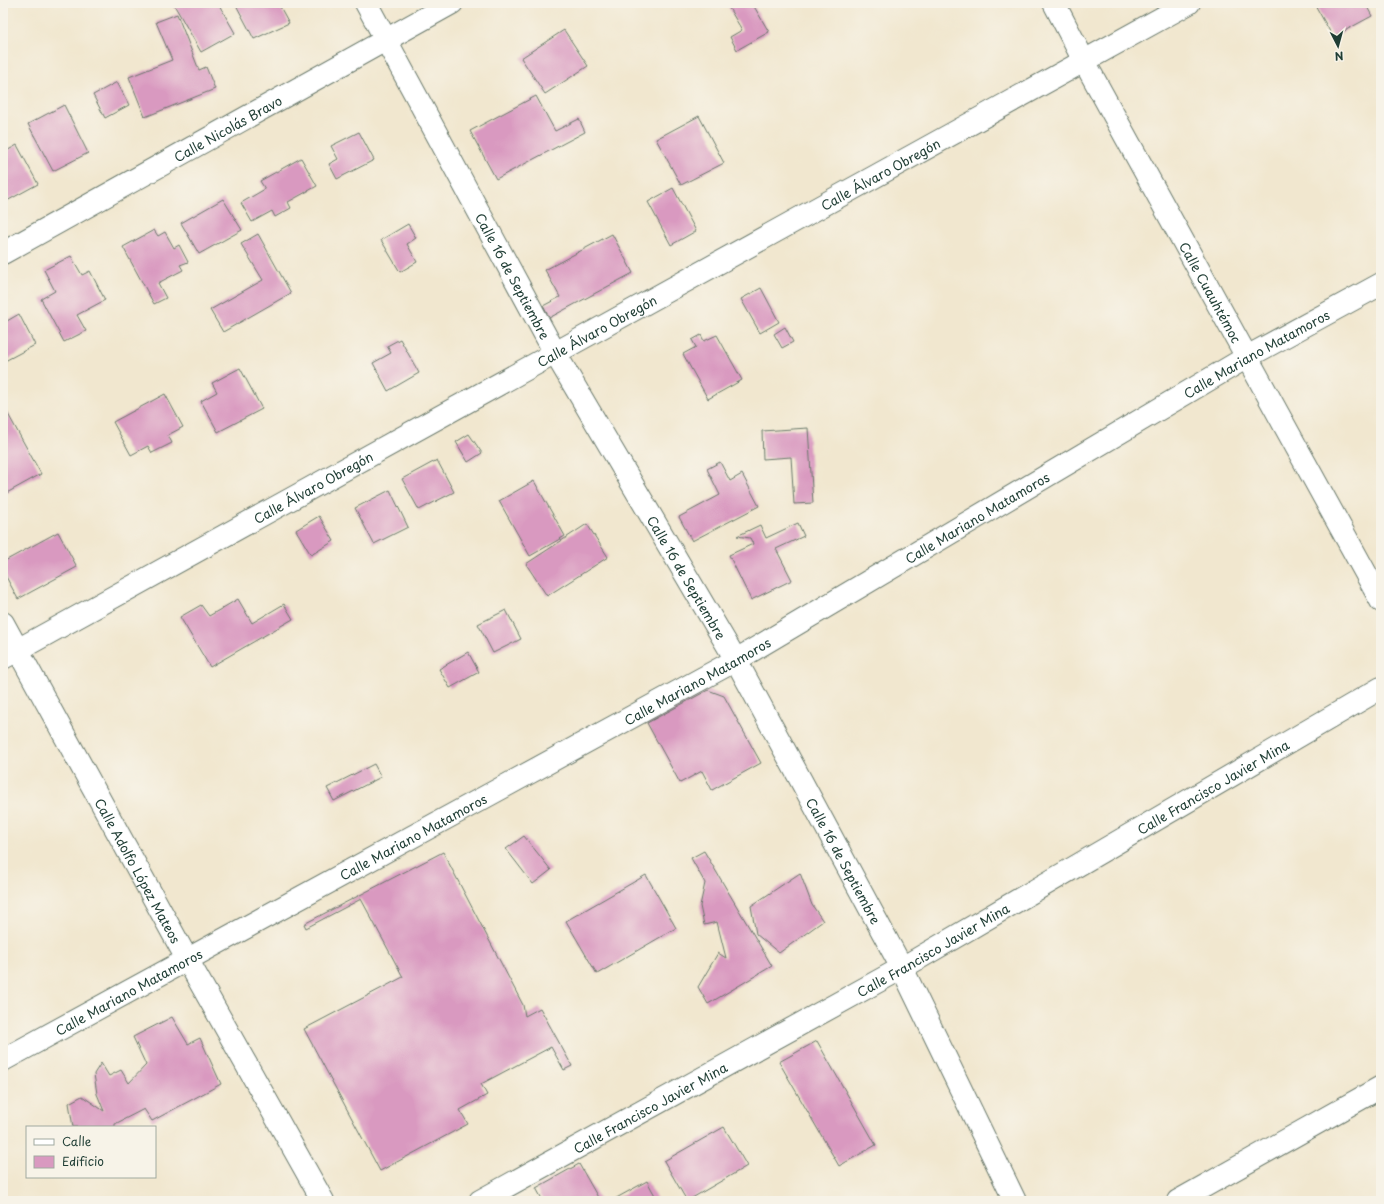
<svg xmlns="http://www.w3.org/2000/svg" width="1384" height="1204" font-family="'Playpen Sans',sans-serif">
<rect width="100%" height="100%" fill="#f7f3e8"/>
<filter id="ink" filterUnits="userSpaceOnUse"><feTurbulence type="fractalNoise" baseFrequency=".025" numOctaves="2"/><feDisplacementMap in="SourceGraphic" scale="8" xChannelSelector="R" yChannelSelector="G"/><feConvolveMatrix kernelMatrix="1 2 1 2 8 2 1 2 1" color-interpolation-filters="sRGB"/></filter>
<filter id="wash" filterUnits="userSpaceOnUse"><feTurbulence type="fractalNoise" baseFrequency=".012" numOctaves="4" result="noise"/><feDisplacementMap in="SourceGraphic" scale="16" xChannelSelector="R" yChannelSelector="G"/><feGaussianBlur stdDeviation="0.9" result="paint"/><feColorMatrix in="noise" values="0 0 0 0 0 0 0 0 0 0 0 0 0 0 0 0 0 1.4 0 .05"/><feComposite in="paint" operator="in"/></filter>
<g filter="url(#wash)">
<rect width="100%" height="100%" fill="#f1e7cf"/>
<g id="blocks">
<g fill="#d999c0">
<polygon points="173,3 218,3 235,33 201,52"/>
<polygon points="235,3 278,3 289,23 254,39"/>
<polygon points="726,3 752,3 769,32 737,50 730,37 742,30"/>
<polygon points="1314,3 1365,3 1372,16 1333,37"/>
<polygon points="177,14 199,70 206,67 215,89 145,117 129,77 172,60 156,22"/>
<polygon points="564,30 588,66 545,94 521,58"/>
<polygon points="117,82 129,105 105,118 93,95"/>
<polygon points="536,96 555,131 579,119 585,132 496,179 470,131"/>
<polygon points="64,105 88,153 53,171 28,124"/>
<polygon points="699,116 724,163 681,185 656,139"/>
<polygon points="359,132 374,160 337,179 329,164 338,159 331,146"/>
<polygon points="17,145 38,184 3,203 3,153"/>
<polygon points="301,158 317,186 288,202 291,208 275,217 272,211 252,222 241,203 265,189 260,181"/>
<polygon points="673,188 696,231 671,245 648,202"/>
<polygon points="223,199 242,230 199,254 181,223"/>
<polygon points="408,224 416,238 407,244 417,262 400,272 381,240"/>
<polygon points="154,230 158,236 165,232 174,248 179,245 188,262 180,265 183,270 158,283 166,298 154,304 123,247"/>
<polygon points="258,234 291,293 223,332 210,310 263,280 241,244"/>
<polygon points="612,234 633,273 549,318 543,306 560,297 545,270"/>
<polygon points="71,256 82,275 90,271 105,300 77,315 86,331 64,342 41,299 55,291 44,270"/>
<polygon points="761,288 779,322 760,333 741,299"/>
<polygon points="3,314 7,321 19,314 35,345 3,362"/>
<polygon points="785,327 793,342 782,348 774,334"/>
<polygon points="701,335 704,341 717,335 742,380 708,399 683,354 696,347 692,340"/>
<polygon points="400,339 419,373 388,391 373,363 391,353 387,346"/>
<polygon points="240,368 262,409 218,432 201,401 217,392 212,383"/>
<polygon points="165,394 183,427 168,435 172,443 152,453 148,446 131,455 113,422"/>
<polygon points="3,405 41,474 3,495"/>
<polygon points="808,428 813,503 794,504 791,457 763,459 762,431"/>
<polygon points="469,434 482,453 468,462 456,442"/>
<polygon points="437,460 454,492 419,510 402,479"/>
<polygon points="720,462 730,481 742,474 759,506 692,541 679,517 720,495 707,469"/>
<polygon points="534,481 565,536 530,556 499,501"/>
<polygon points="390,490 408,527 374,544 355,508"/>
<polygon points="319,516 334,541 311,555 296,530"/>
<polygon points="798,523 804,536 776,549 792,580 751,600 729,555 753,544 750,538 737,536 760,525 766,538"/>
<polygon points="587,524 608,557 547,596 526,564"/>
<polygon points="58,532 77,567 18,599 3,571 3,562"/>
<polygon points="238,599 252,623 284,604 293,619 210,667 180,617 201,605 209,616"/>
<polygon points="506,610 521,639 493,653 478,624"/>
<polygon points="468,652 479,672 450,688 439,669"/>
<polygon points="708,690 724,696 761,763 712,790 702,771 680,783 647,723"/>
<polygon points="374,764 381,777 334,801 327,788"/>
<polygon points="524,836 551,870 533,884 506,849"/>
<polygon points="704,851 772,966 708,1004 698,987 718,953 726,958 717,922 704,925 700,906 705,883 691,858"/>
<polygon points="443,852 523,1005 525,1016 540,1008 572,1066 564,1070 551,1047 481,1084 487,1095 460,1110 468,1124 380,1171 304,1029 403,977 361,899 306,928 304,924"/>
<polygon points="800,873 812,905 823,921 779,953 756,934 751,906"/>
<polygon points="646,875 676,928 597,974 566,921"/>
<polygon points="172,1017 188,1044 200,1038 221,1084 152,1121 144,1109 115,1124 115,1127 73,1127 69,1103 82,1096 104,1111 97,1094 94,1074 101,1063 109,1076 121,1070 129,1083 146,1065 133,1037"/>
<polygon points="817,1041 876,1145 839,1166 779,1062"/>
<polygon points="724,1127 747,1166 687,1201 664,1161"/>
<polygon points="579,1164 600,1201 549,1201 542,1199 536,1188"/>
<polygon points="647,1181 658,1201 611,1201"/>
</g>
</g>
</g>
<g filter="url(#ink)">
<use href="#blocks" fill-opacity="0" stroke="#68786a" stroke-width="1"/>
<g fill="none" stroke-linecap="round" stroke-linejoin="round">
<defs>
<g id="minor">
<path id="s1" d="M366,3l189,350 181,307 166,308 113,233"/>
<path id="s2" d="M1054,3l30,58 297,540"/>
<path id="s3" d="M3,253l449,-250"/>
<path id="s4" d="M3,623l184,336 136,242"/>
<path id="s5" d="M3,1060l733,-400 511,-303 134,-73"/>
<path id="s6" d="M480,1201l422,-233 479,-280"/>
<polyline points="1178,1201 1381,1087"/>
</g>
<g id="tertiary">
<path id="s7" d="M3,658l1186,-655"/>
</g>
</defs>
<use href="#minor" stroke="#68786a" stroke-width="24"/>
<use href="#tertiary" stroke="#68786a" stroke-width="24"/>
<use href="#minor" stroke="#fff" stroke-width="22"/>
<use href="#tertiary" stroke="#fff" stroke-width="22"/>
</g>
</g>
<g text-anchor="middle" dominant-baseline="central" stroke-width="3" stroke-linejoin="round" paint-order="stroke">
<g font-size="13" fill="#1f3d34" stroke="#f7f3e8">
<text stroke="none"><textPath href="#s3" startOffset="257">Calle Nicolás Bravo</textPath></text>
<text stroke="none"><textPath href="#s7" startOffset="1002">Calle Álvaro Obregón</textPath></text>
<text stroke="none"><textPath href="#s1" startOffset="310">Calle 16 de Septiembre</textPath></text>
<text stroke="none"><textPath href="#s2" startOffset="329">Calle Cuauhtémoc</textPath></text>
<text stroke="none"><textPath href="#s7" startOffset="678">Calle Álvaro Obregón</textPath></text>
<text stroke="none"><textPath href="#s5" startOffset="1439">Calle Mariano Matamoros</textPath></text>
<text stroke="none"><textPath href="#s7" startOffset="354">Calle Álvaro Obregón</textPath></text>
<text stroke="none"><textPath href="#s5" startOffset="1115">Calle Mariano Matamoros</textPath></text>
<text stroke="none"><textPath href="#s1" startOffset="658">Calle 16 de Septiembre</textPath></text>
<text stroke="none"><textPath href="#s5" startOffset="791">Calle Mariano Matamoros</textPath></text>
<text stroke="none"><textPath href="#s6" startOffset="842">Calle Francisco Javier Mina</textPath></text>
<text stroke="none"><textPath href="#s5" startOffset="467">Calle Mariano Matamoros</textPath></text>
<text stroke="none"><textPath href="#s1" startOffset="982">Calle 16 de Septiembre</textPath></text>
<text stroke="none"><textPath href="#s4" startOffset="282">Calle Adolfo López Mateos</textPath></text>
<text stroke="none"><textPath href="#s6" startOffset="518">Calle Francisco Javier Mina</textPath></text>
<text stroke="none"><textPath href="#s5" startOffset="143">Calle Mariano Matamoros</textPath></text>
<text stroke="none"><textPath href="#s6" startOffset="194">Calle Francisco Javier Mina</textPath></text>
</g>
</g>
<rect width="1384" height="1204" fill="none" stroke="#f7f3e8" stroke-width="16"/>
<rect x="26" y="1126" width="130" height="52" fill="#f7f3e8" stroke="#a1aaa0"/>
<rect x="34" y="1139" width="20" height="6" fill="#ffffff" stroke="#a1aaa0"/>
<text x="62" y="1146" font-size="12" fill="#1f3d34">Calle</text>
<rect x="34" y="1156" width="20" height="12" fill="#d999c0" stroke="#a1aaa0"/>
<text x="62" y="1166" font-size="12" fill="#1f3d34">Edificio</text>
<g transform="translate(1338 46) rotate(174)" stroke="#f7f3e8" stroke-width="3" paint-order="stroke">
<path d="M0-3L7 15L0 10L-7 15Z" fill="#1f3d34"/>
<text y="-6" font-size="11" font-weight="bold" text-anchor="middle" fill="#1f3d34">N</text>
</g>
</svg>
